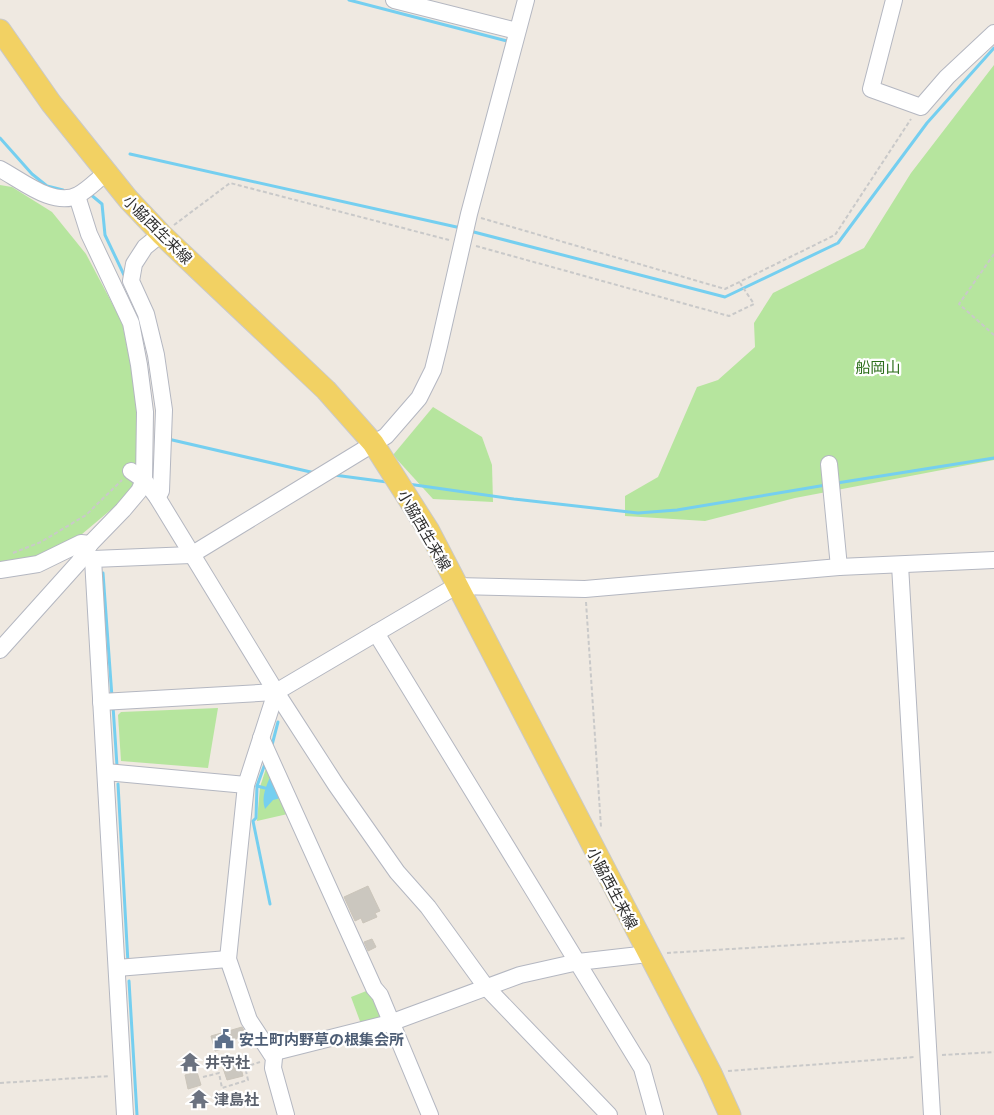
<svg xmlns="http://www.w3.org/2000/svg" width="994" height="1115" font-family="'Noto Sans','Noto Sans JP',sans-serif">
<rect width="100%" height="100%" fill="#efe9e1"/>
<g fill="#b6e59e">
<polygon points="994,65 994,460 795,498 705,521 625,516 625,496 658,477 697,387 718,380 755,347 754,323 773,293 864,248 911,173"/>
<polygon points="0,185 12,187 52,212 86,254 122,322 149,458 126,497 50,561 0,573"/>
<polygon points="433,407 482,437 492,465 493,502 433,499 393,455"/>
<polygon points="218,708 208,768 121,761 118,715 121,712"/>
<polygon points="269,759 292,813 257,821 260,787"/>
<polygon points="374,988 385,1014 380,1017 383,1024 364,1032 351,997"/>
</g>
<path fill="#75cff0" d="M271,775l8,14 -3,5 4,1 1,3 -8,2 -8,9c-4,-12 1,-23 6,-34z"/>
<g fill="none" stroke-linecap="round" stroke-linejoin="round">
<g stroke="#75cff0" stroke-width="3">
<polyline points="349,0 507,41"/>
<polyline points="0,138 32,174 47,186 63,190"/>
<polyline points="130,154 461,228"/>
<polyline points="90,194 102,204 105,235 125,277"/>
<polyline points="470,231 725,297 838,243 927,123 994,48"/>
<polyline points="168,439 315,473"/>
<polyline points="334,475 387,482"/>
<polyline points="837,483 994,458"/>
<polyline points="408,484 514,499 638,513 677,510 826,485"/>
<polyline points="103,573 112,697"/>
<polyline points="113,706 117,766"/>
<polyline points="272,745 278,722"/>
<polyline points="266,761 257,786 256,818 253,821 270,904"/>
<polyline points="118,784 128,963"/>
<polyline points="257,786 265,788"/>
<polyline points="129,981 137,1115"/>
</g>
</g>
<g fill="#cbc7bf" stroke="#cbc5ba">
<polygon points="368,886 380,911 375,913 377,917 363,923 361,918 355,921 344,897"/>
<polygon points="372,939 376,947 368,951 364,942"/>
<polygon points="242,1027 247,1036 224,1042 226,1048 215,1051 211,1036"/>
<polygon points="239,1060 243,1076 227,1080 222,1065"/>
<polygon points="197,1072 201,1085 188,1089 185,1075"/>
</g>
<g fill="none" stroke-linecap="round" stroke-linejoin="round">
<defs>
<g id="minor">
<polyline points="394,0 517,31"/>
<polyline points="894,0 871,89 921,107 947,77 994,33"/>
<path d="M0,169c21,11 54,39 78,26 10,-5 19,-15 28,-22"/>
<polyline points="829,464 839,567"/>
<polyline points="131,471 144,480 157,497 276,692 336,785 397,872 428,907 486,987 609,1115"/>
<polyline points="157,497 161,491 164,410 156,355 146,314 131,281 134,264 145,247 161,234"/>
<polyline points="900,565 932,1115"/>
<polyline points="0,570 38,564 81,543 90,544"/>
<polyline points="376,633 642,1068 655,1115"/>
<polyline points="0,650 79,562 90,544 123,510 139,491 144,480 145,412 139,365 131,323 89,234 77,196"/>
<polyline points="276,692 246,785 228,959 249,1020 274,1058 273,1068 286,1115"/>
<polyline points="101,702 276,692 456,586 585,589 839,567 994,560"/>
<polyline points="261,738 374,988 380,995 430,1115"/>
<polyline points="106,772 246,785"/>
<polyline points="117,968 228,959"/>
<polyline points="271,1053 390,1023 520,975 578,962 648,954"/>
<polyline points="125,1115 93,559 191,555 386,436 419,398 433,370 439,346 469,214 526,0"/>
</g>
<polyline id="major" points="0,30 51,103 128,199 161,234 326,390 373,443 429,531 711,1073 730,1115"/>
</defs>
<use href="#minor" stroke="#b4b7c1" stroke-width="18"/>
<use href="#major" stroke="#c9c9c9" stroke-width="23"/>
<g stroke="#c9c9c9" stroke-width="2" stroke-dasharray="4 2.5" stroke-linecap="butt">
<polyline points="481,218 725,289 835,235 911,119"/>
<polyline points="174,225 230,183 449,240"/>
<polyline points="476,246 729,316 754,304 740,283"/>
<polyline points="994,254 959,304 994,335"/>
<polyline points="13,553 41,542 86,515 122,480"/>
<polyline points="586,602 601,827"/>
<polyline points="667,953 907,938"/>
<polyline points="942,1055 994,1052"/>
<polyline points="728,1071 915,1057"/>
<polyline points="203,1077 219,1073 222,1088 248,1080 245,1067 260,1062"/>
<polyline points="0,1083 110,1076"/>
</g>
<use href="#minor" stroke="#fff" stroke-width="16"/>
<use href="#major" stroke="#f2d163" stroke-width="21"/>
</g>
<defs>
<symbol id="civic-bare" viewBox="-9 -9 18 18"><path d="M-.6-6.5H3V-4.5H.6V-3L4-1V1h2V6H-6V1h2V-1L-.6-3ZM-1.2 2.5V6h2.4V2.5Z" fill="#5c6f8a" stroke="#fff" stroke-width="2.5" paint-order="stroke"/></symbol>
<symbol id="temple-bare" viewBox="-9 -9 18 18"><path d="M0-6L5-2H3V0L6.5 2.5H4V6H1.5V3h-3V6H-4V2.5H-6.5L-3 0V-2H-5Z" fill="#6b7280" stroke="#fff" stroke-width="2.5" paint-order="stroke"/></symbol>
</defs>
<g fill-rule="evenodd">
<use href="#civic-bare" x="210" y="1025" width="28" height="28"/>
<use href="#temple-bare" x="176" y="1048" width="28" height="28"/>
<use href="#temple-bare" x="185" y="1085" width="28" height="28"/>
</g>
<g text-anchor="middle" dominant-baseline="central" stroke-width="4.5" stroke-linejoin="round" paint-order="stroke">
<g font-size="15" fill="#2e2e2e" stroke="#fff">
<text transform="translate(158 229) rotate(45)">小脇西生来線</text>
<text transform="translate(425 530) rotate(60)">小脇西生来線</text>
<text transform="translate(613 888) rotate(62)">小脇西生来線</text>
</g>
<g font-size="15" fill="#2c6e1b" stroke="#fff">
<text x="878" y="367">船岡山</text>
</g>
<g font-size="15" font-weight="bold" fill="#4e5e75" stroke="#fff" text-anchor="start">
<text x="239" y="1039">安土町内野草の根集会所</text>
</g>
<g font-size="15" font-weight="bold" fill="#5b616d" stroke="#fff" text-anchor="start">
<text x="205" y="1062">井守社</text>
<text x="214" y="1099">津島社</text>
</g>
</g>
</svg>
